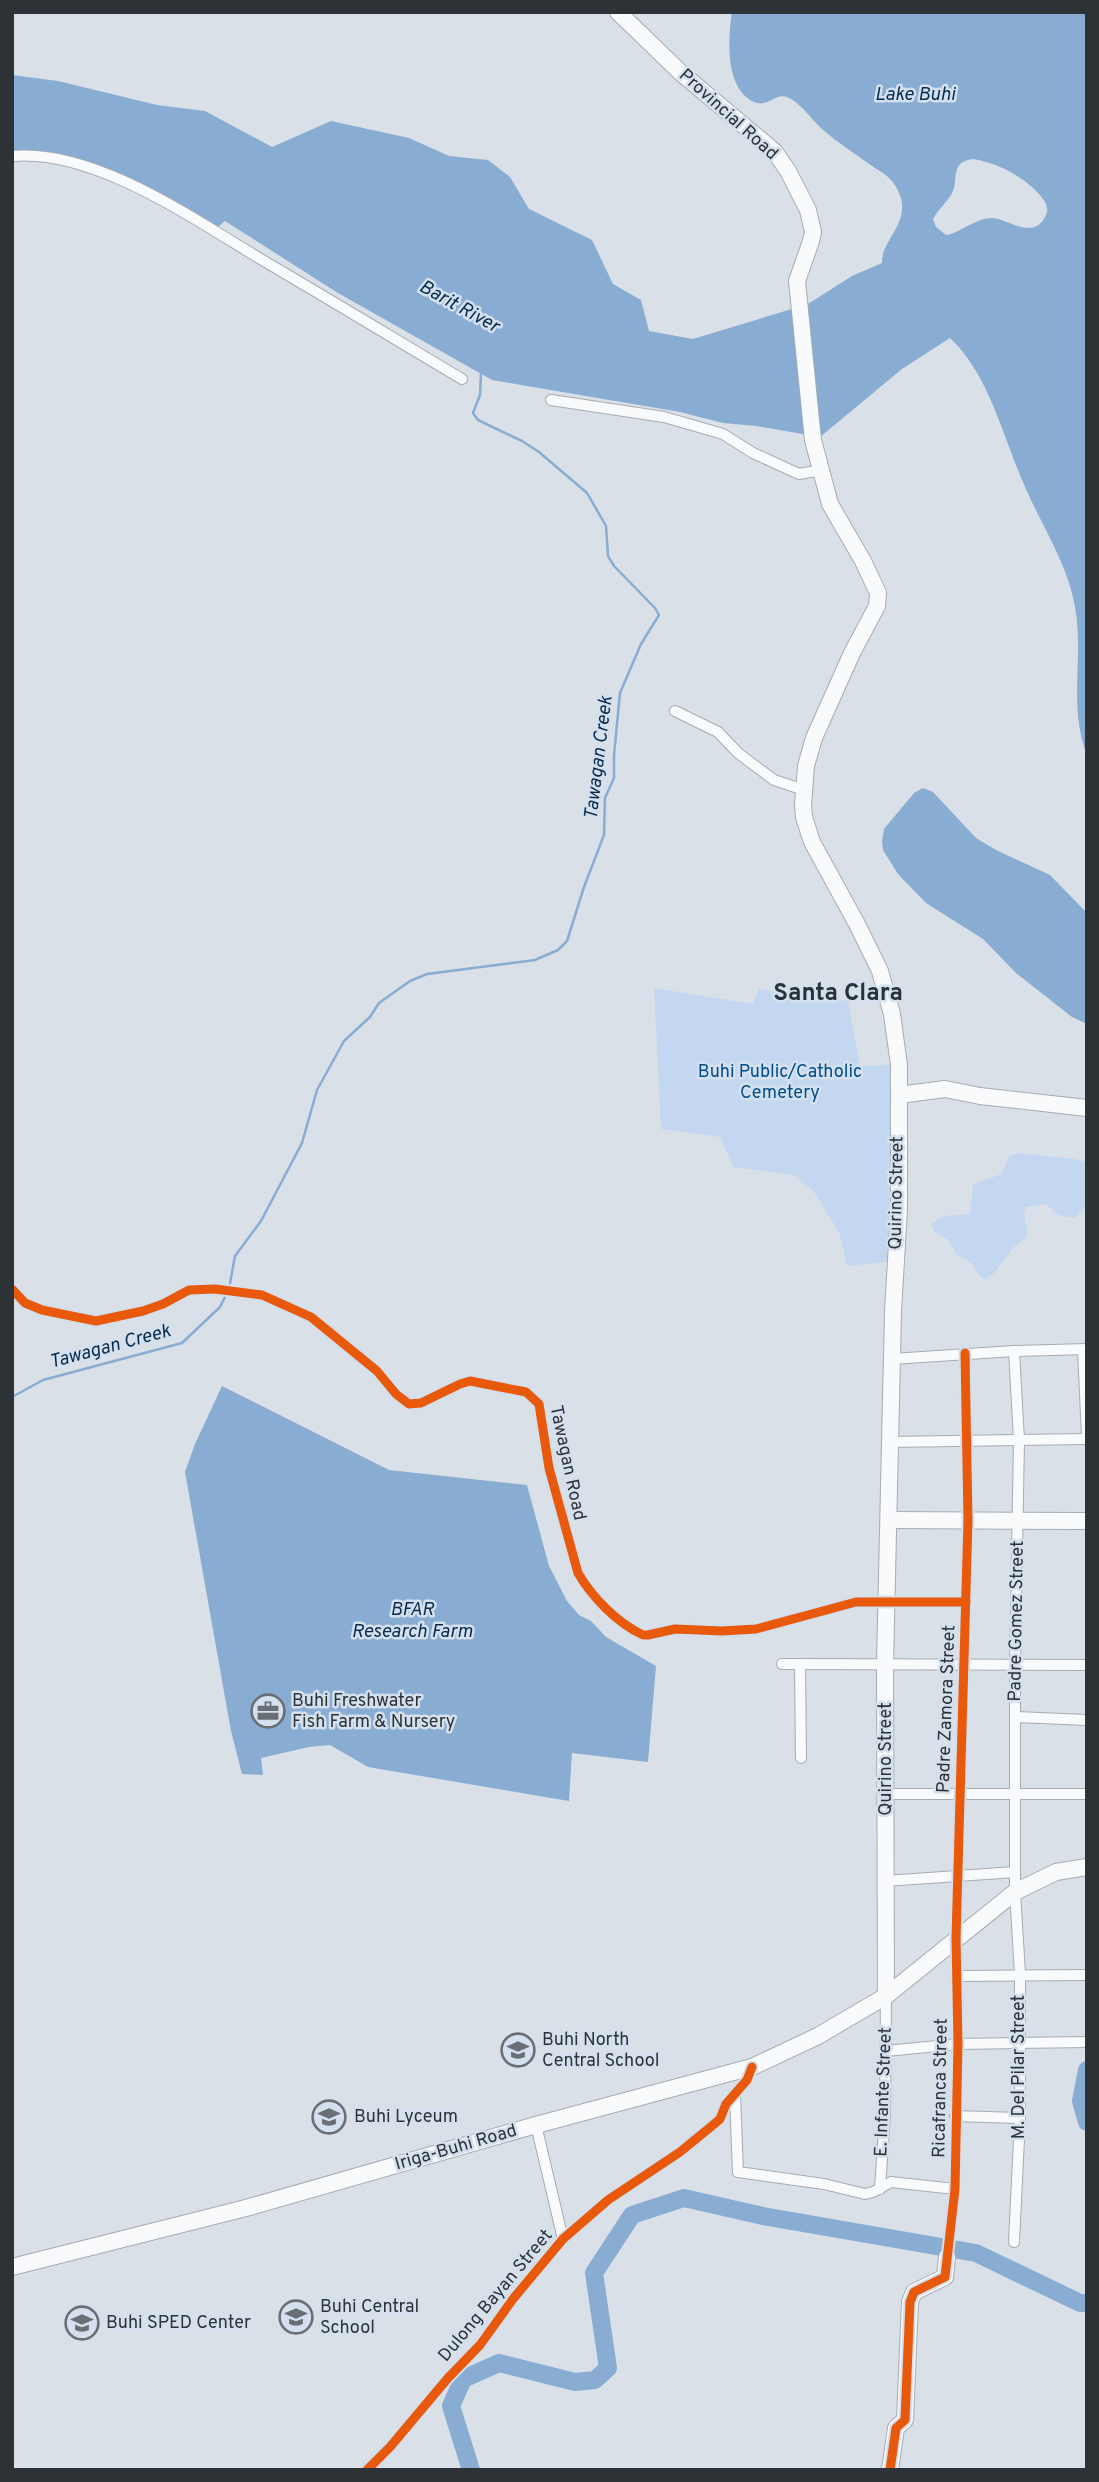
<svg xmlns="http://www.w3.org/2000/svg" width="1099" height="2482" font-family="Overpass,sans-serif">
<rect width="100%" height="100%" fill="#dae0e7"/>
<g fill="#c3d8f0">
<polygon points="654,988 753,1004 759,989 848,1001 860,1066 891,1065 895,1170 893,1261 847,1266 839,1232 814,1192 794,1175 733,1167 720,1137 661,1129"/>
<polygon points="1017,1153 1075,1159 1087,1163 1087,1205 1074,1218 1058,1215 1046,1204 1026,1207 1024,1214 1028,1235 1014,1247 993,1274 984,1280 970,1262 956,1254 948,1240 934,1231 931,1224 943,1216 970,1214 973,1184 999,1175 1005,1168 1008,1157"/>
</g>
<g fill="#89acd2" fill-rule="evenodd">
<path d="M732,12h355v743c-19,-48 -3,-98 -12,-148 -7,-42 -32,-79 -49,-118 -23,-50 -35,-112 -76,-151l-48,31 -82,68 -64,-11 -33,-3 -43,-11 -188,-32 -154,-87 -113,-72 -7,6c-67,-37 -127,-76 -206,-76v-76l46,6 99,24 48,6 67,36 59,-26 78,17 40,18 39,4 22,17 19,32 63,31 21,44 28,16 8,31 44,8 115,-35 44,-28 30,-13c-1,-22 26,-38 19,-65 -2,-6 -6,-14 -10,-18 -6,-7 -15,-11 -22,-16 -15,-11 -32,-22 -47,-35 -10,-9 -22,-27 -35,-32 -11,-4 -19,9 -30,6 -33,-11 -29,-65 -25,-91zM973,159c21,3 43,14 59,28 7,7 19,17 14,28 -11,27 -40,3 -54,3 -14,0 -28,11 -41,16l-5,1 -10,-8 -3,-8c5,-9 12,-15 18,-24 9,-13 -3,-33 22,-36z"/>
<polygon points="923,788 933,792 976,838 996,850 1050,875 1087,913 1087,1024 1072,1017 1016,973 983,939 926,903 898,874 883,850 882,841 884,829 914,793"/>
<polygon points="222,1386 389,1470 527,1485 549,1566 567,1601 579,1615 591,1621 606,1637 656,1666 648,1762 572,1753 569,1801 368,1767 330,1745 309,1747 261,1758 263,1775 242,1774 231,1731 185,1472 195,1444"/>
</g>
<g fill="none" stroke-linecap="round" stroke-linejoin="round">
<g stroke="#89acd2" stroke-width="2.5">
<polyline points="229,1289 235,1256 261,1221 302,1143 317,1090 344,1041 370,1017 379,1003 410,981 427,974 535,960 558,950 567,941 584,887 604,835 605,798 614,778 614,755 620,693 641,644 659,615 655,608 614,566 608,556 606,526 587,493 539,452 522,441 478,420 473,413 480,395 481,374"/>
<polyline points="12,1397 43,1380 182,1343 220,1307 226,1295"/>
</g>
<g stroke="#89acd2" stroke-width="18">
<polyline points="1087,2070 1081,2101 1087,2122"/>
<polyline points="471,2470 451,2406 463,2379 499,2363 575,2382 595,2380 608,2368 594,2273 632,2215 684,2198 763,2216 976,2253 1080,2303 1087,2303"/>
</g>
<defs>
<g id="street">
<path d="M12,156c84,-8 187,67 257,108 65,38 129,77 193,115"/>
<polyline points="551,400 664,417 723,434 753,453 799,474 822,470"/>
<polyline points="675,711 718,732 738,753 774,780 804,790"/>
<path d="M12,1289l13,14 17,7 54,11 47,-10 20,-7 26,-14 26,-1 47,6 49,22 66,54 19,23 13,10 12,-1 39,-19 10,-3 56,11 13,12 10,64 29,105c14,24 39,50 65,62h5l27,-6 47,2 34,-2 100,-27h110"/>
<polyline points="1083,1350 1087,1437"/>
<polyline points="1014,1351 1019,1440 1015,1665 1015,1892 1020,1974 1020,2118 1014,2242"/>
<polyline points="892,1359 1014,1351 1087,1349"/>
<polyline points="889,1442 1087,1439"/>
<polyline points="782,1664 1087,1665"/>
<polyline points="800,1664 801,1758"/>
<polyline points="1016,1717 1087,1720"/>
<polyline points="886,1794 1087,1794"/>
<polyline points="885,1881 1015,1872"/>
<polyline points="957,1976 1087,1975"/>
<polyline points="886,2051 958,2044 1087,2042"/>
<polyline points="735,2095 738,2172 824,2184 865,2194 873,2192 891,2182 955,2189"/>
<polyline points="955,2116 1020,2118"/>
<polyline points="536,2125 563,2239"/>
<polyline points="880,2189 885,2114 886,1996"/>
<polyline points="947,2257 955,2189 958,2044 956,1938 968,1520 965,1353"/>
<polyline points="367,2470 390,2447 448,2378 480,2345 513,2299 563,2239 608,2200 680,2152 713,2125 720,2119 726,2104 747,2080 752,2067"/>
</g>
<g id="secondary">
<polyline points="618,12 680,72 775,152 788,171 808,210 813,232 811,241 797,281 813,440 830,504 863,561 878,593 877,606 852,653 814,738 806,766 803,805 804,817 812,842 857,924 880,971 892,1014 899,1065 899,1210 893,1311 885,1665 886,1996"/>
<polyline points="899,1095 945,1089 980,1096 1087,1108"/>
<polyline points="889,1520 1087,1521"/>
<polyline points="12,2267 246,2208 536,2125 752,2067 818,2036 886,1996 1015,1892 1056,1872 1087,1867"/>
<polyline points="890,2470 896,2428 905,2420 910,2302 914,2292 945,2277 947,2257"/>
</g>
</defs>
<use href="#street" stroke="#a7acb2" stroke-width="12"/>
<use href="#secondary" stroke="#a7acb2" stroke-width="18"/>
<use href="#street" stroke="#f9fafb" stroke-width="10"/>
<use href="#secondary" stroke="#f9fafb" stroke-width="16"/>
<defs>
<g id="cycleway">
<path d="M12,1289l13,14 17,7 54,11 47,-10 20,-7 26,-14 26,-1 47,6 49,22 66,54 19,23 13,10 12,-1 39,-19 10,-3 56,11 13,12 10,64 29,105c14,24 39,50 65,62h5l27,-6 47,2 34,-2 100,-27h110"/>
<polyline points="367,2470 390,2447 448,2378 480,2345 513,2299 563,2239 608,2200 680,2152 713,2125 720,2119 726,2104 747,2080 752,2067"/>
<polyline points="890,2470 896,2428 905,2420 910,2302 914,2292 945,2277 955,2189 958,2044 956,1938 968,1520 965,1353"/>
</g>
</defs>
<use href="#cycleway" stroke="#d4e0ed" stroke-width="13"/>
<use href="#cycleway" stroke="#e8590c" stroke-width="9"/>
</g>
<defs>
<symbol id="office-ring" viewBox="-11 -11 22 22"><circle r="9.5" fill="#d4e0ed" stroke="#6a6f75" stroke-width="1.5"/><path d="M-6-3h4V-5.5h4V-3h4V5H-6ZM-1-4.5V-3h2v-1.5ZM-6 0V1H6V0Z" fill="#6a6f75"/></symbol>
<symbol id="school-ring" viewBox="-11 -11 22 22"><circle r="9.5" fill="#d4e0ed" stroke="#6a6f75" stroke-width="1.5"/><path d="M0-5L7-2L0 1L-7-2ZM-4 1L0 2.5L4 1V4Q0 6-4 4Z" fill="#6a6f75"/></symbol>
<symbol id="university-ring" viewBox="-11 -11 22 22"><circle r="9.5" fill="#d4e0ed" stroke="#6a6f75" stroke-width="1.5"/><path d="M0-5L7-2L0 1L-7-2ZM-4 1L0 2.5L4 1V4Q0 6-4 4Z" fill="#6a6f75"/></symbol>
</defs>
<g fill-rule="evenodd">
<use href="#office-ring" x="249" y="1692" width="38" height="38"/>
<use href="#school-ring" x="499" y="2031" width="38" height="38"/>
<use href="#university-ring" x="310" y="2098" width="38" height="38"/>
<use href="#school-ring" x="277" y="2298" width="38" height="38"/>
<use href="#school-ring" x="63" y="2304" width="38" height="38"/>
</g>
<g text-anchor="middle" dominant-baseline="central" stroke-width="5" stroke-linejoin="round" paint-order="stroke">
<g font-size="18" fill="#2d3237" stroke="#d4e0ed">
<text transform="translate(728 115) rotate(42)">Provincial Road</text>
<text transform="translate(897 1193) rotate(-89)">Quirino Street</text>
<text transform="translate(567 1463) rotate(78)">Tawagan Road</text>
<text transform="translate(1017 1621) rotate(-89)">Padre Gomez Street</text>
<text transform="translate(947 1709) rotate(-88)">Padre Zamora Street</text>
<text transform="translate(886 1759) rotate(-90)">Quirino Street</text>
<text transform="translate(1019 2067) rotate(-90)">M. Del Pilar Street</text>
<text transform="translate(941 2088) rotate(-89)">Ricafranca Street</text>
<text transform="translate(884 2092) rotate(-88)">E. Infante Street</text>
<text transform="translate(456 2148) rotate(-16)">Iriga-Buhi Road</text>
<text transform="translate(496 2296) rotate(-50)">Dulong Bayan Street</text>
</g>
<g font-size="18" fill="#004d8c" stroke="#d4e0ed">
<text x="780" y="1072">Buhi Public/Catholic<tspan x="780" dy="21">Cemetery</tspan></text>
</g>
<g font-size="18" fill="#2d3237" stroke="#d4e0ed" text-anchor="start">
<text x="292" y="1701">Buhi Freshwater<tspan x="292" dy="21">Fish Farm &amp; Nursery</tspan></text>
<text x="542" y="2040">Buhi North<tspan x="542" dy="21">Central School</tspan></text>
<text x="354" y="2117">Buhi Lyceum</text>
<text x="320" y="2307">Buhi Central<tspan x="320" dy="21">School</tspan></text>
<text x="106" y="2323">Buhi SPED Center</text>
</g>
<g font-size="19" font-style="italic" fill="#072b4d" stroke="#d4e0ed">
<text x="915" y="95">Lake Buhi</text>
<text transform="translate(459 307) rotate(29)">Barit River</text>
<text transform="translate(599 758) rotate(-83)">Tawagan Creek</text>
<text transform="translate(110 1347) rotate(-15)">Tawagan Creek</text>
<text x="412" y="1610">BFAR<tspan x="412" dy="22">Research Farm</tspan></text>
</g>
<g font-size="24" font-weight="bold" fill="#29323c" stroke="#d4e0ed">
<text x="838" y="994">Santa Clara</text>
</g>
</g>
<rect width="1099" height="2482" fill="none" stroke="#2d3237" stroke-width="28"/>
</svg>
